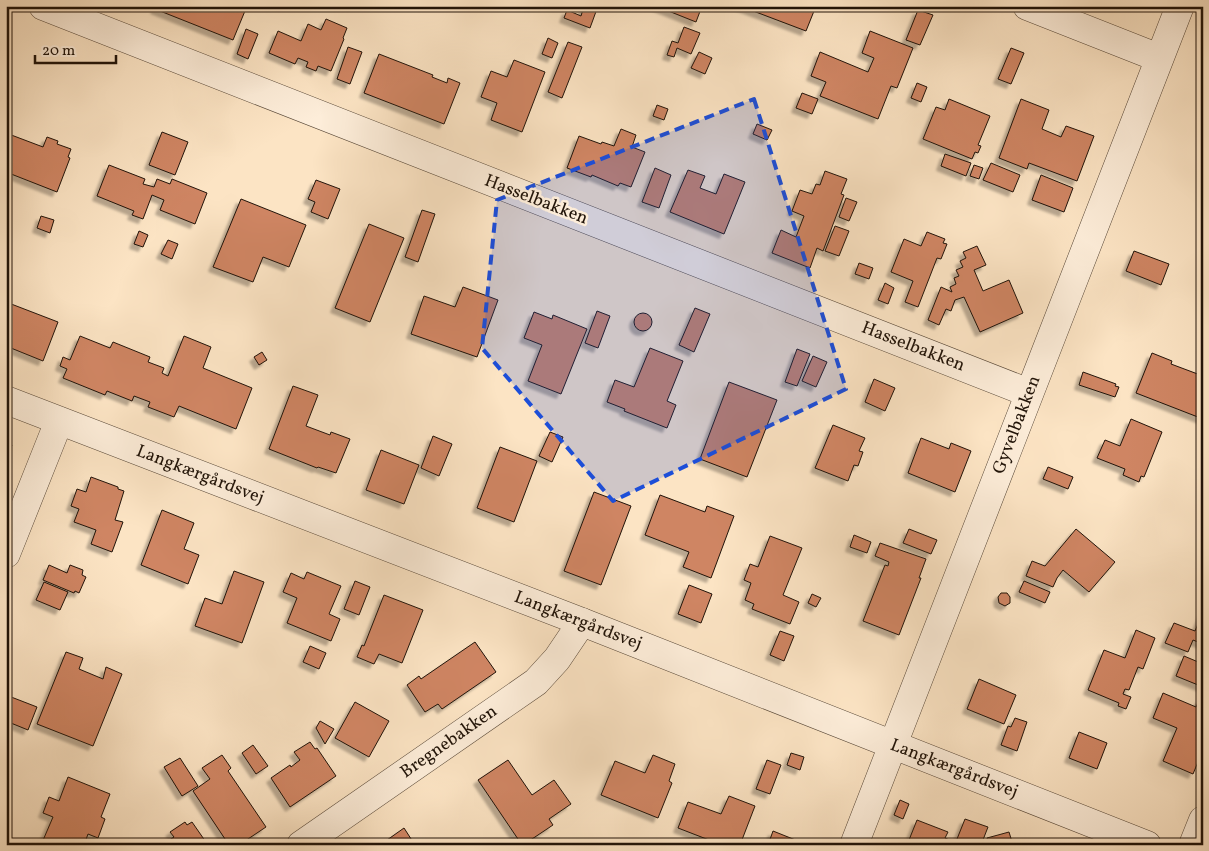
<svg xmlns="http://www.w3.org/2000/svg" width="1209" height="851" font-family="Vollkorn,serif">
<defs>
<filter id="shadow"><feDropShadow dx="-4.5" dy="4.5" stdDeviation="1" flood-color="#0004"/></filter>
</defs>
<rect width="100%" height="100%" fill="#fce4c4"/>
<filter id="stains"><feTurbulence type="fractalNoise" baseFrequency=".004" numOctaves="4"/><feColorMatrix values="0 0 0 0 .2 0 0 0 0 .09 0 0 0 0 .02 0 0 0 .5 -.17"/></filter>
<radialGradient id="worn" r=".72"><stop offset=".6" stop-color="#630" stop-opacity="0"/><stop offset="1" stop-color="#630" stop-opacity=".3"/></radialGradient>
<g fill="#cf8563" stroke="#201308" filter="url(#shadow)">
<polygon points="156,6 247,6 233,40 155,9"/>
<polygon points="584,6 598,6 590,28 564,18 567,10 581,16"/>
<polygon points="656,6 702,6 696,22"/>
<polygon points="740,6 816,6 806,31"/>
<polygon points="918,10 933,15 920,45 906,40"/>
<polygon points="326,19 347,28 343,38 344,39 331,71 318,66 316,71 306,67 308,62 298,58 295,64 269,53 278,31 301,41 308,24 321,30"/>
<polygon points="684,27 700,33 691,54 677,48 674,57 667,55 672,41 678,43"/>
<polygon points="246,29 258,34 248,59 237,54"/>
<polygon points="870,31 913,48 897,88 891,86 878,119 820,96 826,82 811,76 820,52 868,72 874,58 862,53"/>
<polygon points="548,38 558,43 552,58 542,54"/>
<polygon points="568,42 582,47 562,98 548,92"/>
<polygon points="348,47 362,52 350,84 337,79"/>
<polygon points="1011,48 1024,53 1011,84 998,79"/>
<polygon points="699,52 712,58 705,74 691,68"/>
<polygon points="379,54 433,75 432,77 447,83 448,78 460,83 444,124 364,93"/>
<polygon points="514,60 545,72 522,132 491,120 497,103 481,97 491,71 507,77"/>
<polygon points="917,83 927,87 921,102 911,98"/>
<polygon points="802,93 818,99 812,114 796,108"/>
<polygon points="949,99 990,116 978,145 981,146 978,153 975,152 972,159 923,139 936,107 945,110"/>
<polygon points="1021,99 1049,110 1042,129 1061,137 1066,126 1094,136 1077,181 1029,163 1027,169 999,158"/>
<polygon points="657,105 668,109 664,120 653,116"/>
<polygon points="757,124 772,130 767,140 753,134"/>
<polygon points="621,129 636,135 632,147 645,152 631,187 620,183 618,186 592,175 591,177 567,168 579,136 601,144 602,142 614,146"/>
<polygon points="162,132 188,142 175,175 149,165"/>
<polygon points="6,133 43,147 47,137 58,141 57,144 71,149 68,157 70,158 57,192 6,172"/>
<polygon points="945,154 971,163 966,176 941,166"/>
<polygon points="991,163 1020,175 1013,192 983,180"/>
<polygon points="109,165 145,179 143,184 154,187 157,179 170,184 172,179 207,193 195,224 160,210 164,200 152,195 143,219 132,215 134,211 97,196"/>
<polygon points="974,165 983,168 979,179 970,176"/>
<polygon points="655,168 671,175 659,208 642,202"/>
<polygon points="688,170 705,176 700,188 716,194 724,174 745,182 724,234 670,212"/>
<polygon points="825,171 847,179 841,194 844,195 823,251 817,248 810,268 772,253 781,230 796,237 804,216 792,211 800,190 812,194 816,184 820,185"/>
<polygon points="1041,175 1073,188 1064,212 1032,200"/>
<polygon points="316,180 340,189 328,219 311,212 315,202 308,199"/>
<polygon points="846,198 857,202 849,221 839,217"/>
<polygon points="241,199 306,225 289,267 263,257 253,282 213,267"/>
<polygon points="422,210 435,214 418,262 405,257"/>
<polygon points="41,216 54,220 50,233 37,228"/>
<polygon points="369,224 404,238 370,322 335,308"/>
<polygon points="835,226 849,231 839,256 825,251"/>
<polygon points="139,231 148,235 143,247 134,244"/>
<polygon points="927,232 945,239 943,243 947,244 941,259 937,258 918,307 905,302 913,281 891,272 904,239 921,246"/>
<polygon points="168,240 178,244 172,259 161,254"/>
<polygon points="977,246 986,265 974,270 983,291 1009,280 1023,313 980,332 964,297 955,300 951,311 946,309 939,325 928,320 941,287 952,292 950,287 956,284 954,278 959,276 956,270 963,267 960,261 966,258 963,252"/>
<polygon points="1134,251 1169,264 1161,285 1126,271"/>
<polygon points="859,263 873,268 869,279 855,274"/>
<polygon points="885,283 894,288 888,304 878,300"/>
<polygon points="463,287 498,300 477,357 411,334 424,296 455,307"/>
<polygon points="6,302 58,322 43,361 6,346"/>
<polygon points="695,308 710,314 694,352 679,345"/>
<polygon points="597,311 610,316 598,348 585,343"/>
<polygon points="534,312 552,319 553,315 587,329 561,394 528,381 542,345 524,338"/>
<circle cx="643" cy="322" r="9"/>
<polygon points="80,336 110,348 113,342 150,357 148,362 164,368 162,373 168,376 184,336 211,347 203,368 252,388 236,429 179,406 174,417 148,407 150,402 134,396 132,401 107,391 105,395 63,378 67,369 60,366 63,357 70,360"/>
<polygon points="650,348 683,361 667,401 676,405 667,428 624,411 625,409 607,402 615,380 634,387"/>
<polygon points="797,349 810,354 797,386 785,382"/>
<polygon points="262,352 267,360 259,365 254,357"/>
<polygon points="1152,353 1172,361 1171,364 1203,376 1203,419 1136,393"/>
<polygon points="813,356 827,362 816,387 802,381"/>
<polygon points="1083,372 1116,384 1115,386 1119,387 1115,397 1079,385"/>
<polygon points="874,379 895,388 885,411 865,402"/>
<polygon points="729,382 777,400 747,477 700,459"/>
<polygon points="293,386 318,395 306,426 330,435 331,432 350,439 336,473 318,467 317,468 269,449"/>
<polygon points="1131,419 1162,432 1144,477 1141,476 1139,482 1123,475 1125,469 1097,458 1105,440 1120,446"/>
<polygon points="833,425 865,438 859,451 863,452 858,466 854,465 848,481 815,468"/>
<polygon points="550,432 563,437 552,462 539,456"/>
<polygon points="433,436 452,444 439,476 421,468"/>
<polygon points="921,438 949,449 951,443 971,451 955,492 908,473"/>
<polygon points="6,443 12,445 6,461"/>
<polygon points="500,447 537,461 514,522 477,508"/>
<polygon points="381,450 419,465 404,504 366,490"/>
<polygon points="1048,467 1073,477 1068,489 1043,479"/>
<polygon points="91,477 118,487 118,489 124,491 115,520 123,522 112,552 91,544 96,530 74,522 79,509 71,506 77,489 86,492"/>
<polygon points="594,492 631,506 601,585 564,571"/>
<polygon points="660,495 705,512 707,506 734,516 711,578 683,567 689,552 645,535"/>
<polygon points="162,510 194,523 184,549 199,555 188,584 141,565"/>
<polygon points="909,529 937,540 931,554 903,543"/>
<polygon points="1076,529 1115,562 1089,592 1063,570 1057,578 1053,587 1026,576 1032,561 1045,566"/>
<polygon points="854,535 871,542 867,553 850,547"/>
<polygon points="770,536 802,548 783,595 799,602 790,624 752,609 754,604 745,600 751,583 744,580 750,564 758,567"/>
<polygon points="880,543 926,559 919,578 921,578 899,635 863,621 885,565 888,566 889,562 875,556"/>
<polygon points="49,565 67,573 70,565 83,570 82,575 86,577 79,593 75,591 74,593 43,580"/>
<polygon points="234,571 264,582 242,643 195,626 205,598 222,604"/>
<polygon points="307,572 341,586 329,614 340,619 331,641 287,623 297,598 283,592 291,573 304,579"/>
<polygon points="355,581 370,587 359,615 344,609"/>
<polygon points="1024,581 1050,592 1045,603 1019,592"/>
<polygon points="44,582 68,592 60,610 36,600"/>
<polygon points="689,585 712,594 701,623 678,614"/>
<polygon points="1001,593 1007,593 1010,597 1010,603 1005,606 999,603 998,597"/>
<polygon points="812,594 821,598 816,607 808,603"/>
<polygon points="384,595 423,610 402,663 379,654 374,664 357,657 362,645 364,646"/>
<polygon points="1203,612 1203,644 1193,640 1188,652 1165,643 1174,623 1195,631"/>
<polygon points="1136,630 1155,638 1143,669 1138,667 1129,690 1125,689 1123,694 1131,697 1126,709 1118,706 1119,703 1088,690 1104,650 1125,658"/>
<polygon points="780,631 794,636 784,661 770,655"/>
<polygon points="475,642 496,672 442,709 438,704 425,712 407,685 419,676 421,679"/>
<polygon points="310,646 326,653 319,669 303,662"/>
<polygon points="66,652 83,658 79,669 103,679 106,667 122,674 93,746 37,724"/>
<polygon points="1184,656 1203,664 1203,687 1176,676"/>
<polygon points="979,679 1016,695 1004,724 967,709"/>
<polygon points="1163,693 1196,707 1200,699 1203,700 1203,750 1193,774 1163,761 1177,728 1153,718"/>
<polygon points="6,695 37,707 28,730 6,721"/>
<polygon points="355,702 389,721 369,757 335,738"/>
<polygon points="1015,718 1027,722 1017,751 1001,745 1008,726 1011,727"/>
<polygon points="320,721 334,729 325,744 316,728"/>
<polygon points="1079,732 1107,743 1097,769 1069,758"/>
<polygon points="310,742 315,749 317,748 336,776 290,807 271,778 290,765 291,767 300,760 294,752"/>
<polygon points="253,745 268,766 256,774 242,753"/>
<polygon points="791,753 804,757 800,770 787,765"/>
<polygon points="222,755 231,768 228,771 266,827 239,845 229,845 193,791 210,779 202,768"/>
<polygon points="653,755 675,764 669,781 672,783 658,818 601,795 615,761 645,773"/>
<polygon points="180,758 198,786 182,796 164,767"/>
<polygon points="508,760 532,795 554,780 571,804 549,819 553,825 523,845 522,845 478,780"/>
<polygon points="767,760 781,765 770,794 756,789"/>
<polygon points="68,777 110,794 101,817 105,819 98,838 88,834 84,845 41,845 53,817 43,813 49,797 59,801"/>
<polygon points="729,796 755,806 740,845 722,845 678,828 688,802 721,814"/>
<polygon points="900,800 909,804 903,819 894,815"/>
<polygon points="965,819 988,827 981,845 970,845 957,839"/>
<polygon points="917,820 948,832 945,838 961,845 907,845"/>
<polygon points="185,822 187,825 192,822 208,845 162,845 174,837 170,832"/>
<polygon points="404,828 415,845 380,845"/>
<polygon points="773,831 808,845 768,845"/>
<polygon points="1009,832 1013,845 989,845 987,838"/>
</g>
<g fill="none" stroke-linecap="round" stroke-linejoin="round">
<defs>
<g id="street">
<polyline points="43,6 1029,393"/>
<polyline points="1027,6 1159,58"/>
<polyline points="6,400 582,622 1147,845"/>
<polyline points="6,554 59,421"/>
<polyline points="301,845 536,682 557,659 582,622"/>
<polyline points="854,845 1180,6"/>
<polyline points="1193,845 1203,820"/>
</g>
</defs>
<use href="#street" stroke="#574737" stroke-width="29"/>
<use href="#street" stroke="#fdedd9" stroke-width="28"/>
</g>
<path fill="#1d4ed8" fill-opacity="0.2" stroke="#1d4ed8" stroke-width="4" stroke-dasharray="10 6" stroke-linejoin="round" d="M754,99l92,290 -233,112 -131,-153 15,-148z"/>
<g text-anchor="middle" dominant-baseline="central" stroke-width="5" stroke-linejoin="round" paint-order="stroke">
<g font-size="18" fill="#201308" stroke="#fdedd9">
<text transform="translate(536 200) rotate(21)">Hasselbakken</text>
<text transform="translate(913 347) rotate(21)">Hasselbakken</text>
<text transform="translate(1017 425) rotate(-69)">Gyvelbakken</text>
<text transform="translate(200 475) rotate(21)">Langkærgårdsvej</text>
<text transform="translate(578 621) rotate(21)">Langkærgårdsvej</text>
<text transform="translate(449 742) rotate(-35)">Bregnebakken</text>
<text transform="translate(954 769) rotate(21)">Langkærgårdsvej</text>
</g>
</g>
<rect width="1209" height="851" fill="none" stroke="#fce4c4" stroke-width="25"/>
<rect x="8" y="8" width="1194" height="836" fill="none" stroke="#201308" stroke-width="2.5"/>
<rect x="12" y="12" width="1184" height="826" fill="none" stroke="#201308"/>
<path d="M35 55v8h81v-8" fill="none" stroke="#201308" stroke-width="2.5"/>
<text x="42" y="55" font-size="15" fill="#201308" stroke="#fdedd9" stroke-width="4" paint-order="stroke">20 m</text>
<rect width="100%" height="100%" filter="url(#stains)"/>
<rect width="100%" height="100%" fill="url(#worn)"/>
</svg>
